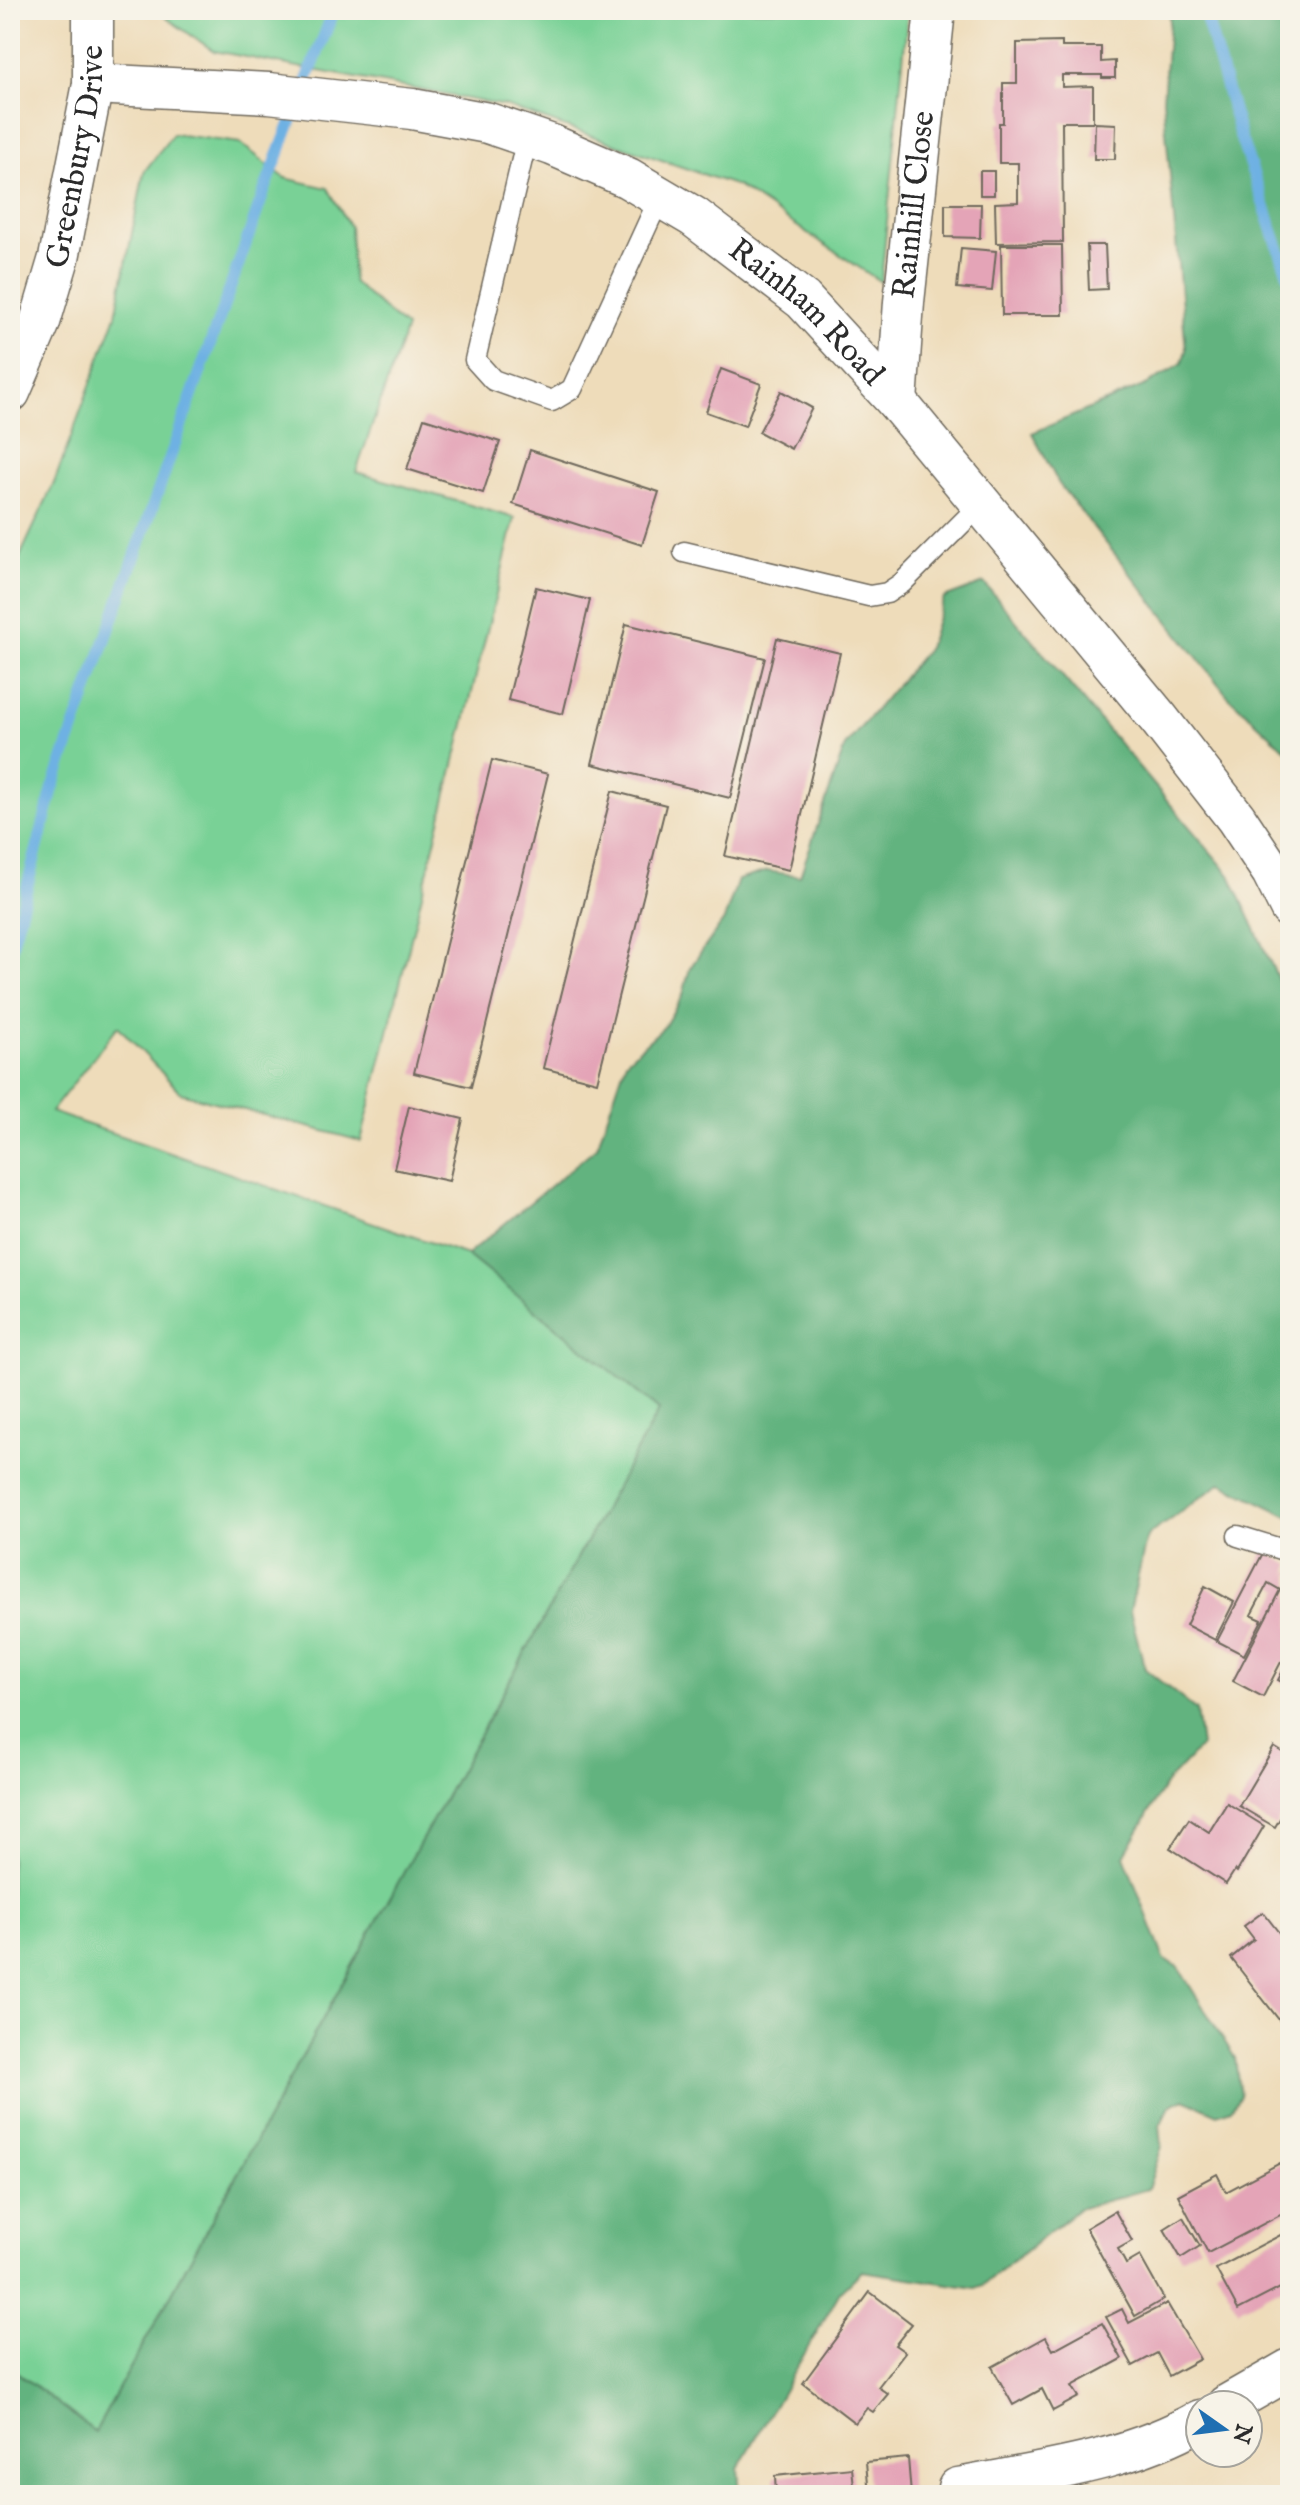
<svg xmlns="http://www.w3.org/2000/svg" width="1300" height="2505" font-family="'IM FELL English',serif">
<rect width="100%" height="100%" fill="#f7f3e8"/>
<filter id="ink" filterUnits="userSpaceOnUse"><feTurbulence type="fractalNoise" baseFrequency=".0125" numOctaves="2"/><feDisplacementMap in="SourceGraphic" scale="16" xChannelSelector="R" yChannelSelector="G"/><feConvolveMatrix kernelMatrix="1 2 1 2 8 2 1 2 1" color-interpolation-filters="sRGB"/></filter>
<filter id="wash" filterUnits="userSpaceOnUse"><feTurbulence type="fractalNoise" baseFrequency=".006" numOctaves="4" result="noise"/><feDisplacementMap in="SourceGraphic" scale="32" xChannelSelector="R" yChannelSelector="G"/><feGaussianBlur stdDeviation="1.8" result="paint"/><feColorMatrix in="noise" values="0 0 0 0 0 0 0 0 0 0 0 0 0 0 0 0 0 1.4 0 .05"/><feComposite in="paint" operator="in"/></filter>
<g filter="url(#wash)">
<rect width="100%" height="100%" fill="#eedcba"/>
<g fill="#79d196" stroke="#527e60" stroke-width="2">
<polygon points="164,10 908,10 881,282 737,186 505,106 214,51 165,17"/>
<polygon points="173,134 240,143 285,178 328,188 350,227 353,282 406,328 356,472 515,518 361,1141 181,1093 118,1026 51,1112 467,1255 659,1410 95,2432 10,2367 10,578 54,483 116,315 144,172"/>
</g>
<g fill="#62b37f" stroke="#466f55" stroke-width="2">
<polygon points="1170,10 1290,10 1290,754 1228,696 1059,484 1032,433 1148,384 1182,363 1186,350 1163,99"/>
<polygon points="984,583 1230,875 1290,1005 1290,1517 1221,1483 1147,1536 1130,1611 1145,1669 1196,1710 1201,1746 1166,1783 1124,1856 1164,1959 1178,1967 1235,2058 1240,2096 1231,2109 1218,2114 1184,2099 1171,2105 1160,2125 1162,2146 1148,2189 1078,2209 983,2285 976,2288 862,2271 840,2292 738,2469 740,2495 10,2495 10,2367 95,2432 659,1410 467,1255 597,1147 626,1061 664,1027 683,995 690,968 724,920 738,880 767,871 800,876 845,746 928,648 944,598"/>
</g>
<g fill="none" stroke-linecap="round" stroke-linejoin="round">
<g stroke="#6eb1e3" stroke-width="12">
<polyline points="1204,10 1240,136 1290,280"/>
<polyline points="10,952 53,788 264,192 334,10"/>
</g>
</g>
<g id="blocks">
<g fill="#e4a4b7">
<polygon points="1062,42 1062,47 1101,47 1101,62 1115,61 1115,78 1102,78 1102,75 1062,75 1062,87 1093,86 1093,122 1062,122 1063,242 996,243 995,203 1018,202 1018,163 999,163 999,123 1003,123 1003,83 1017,83 1017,43"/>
<polygon points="1095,123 1116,124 1115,159 1094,159"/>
<rect x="980" y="171" width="14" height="24"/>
<polygon points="945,204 981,204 980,238 945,237"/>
<polygon points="1001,245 1062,245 1063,315 1002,315"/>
<polygon points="1087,245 1105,245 1107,289 1089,290"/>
<polygon points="961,248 996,251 992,291 957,288"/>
<polygon points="721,369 761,384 745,426 706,412"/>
<polygon points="781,391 812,408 791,449 759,432"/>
<polygon points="424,418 500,442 483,493 407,469"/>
<polygon points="530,450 659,492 642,545 513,504"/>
<polygon points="536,587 590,600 563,714 508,700"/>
<polygon points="626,624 765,658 730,798 592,764"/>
<polygon points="777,638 840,653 789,870 725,856"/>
<polygon points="492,760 548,774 471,1087 414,1073"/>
<polygon points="612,791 666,805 597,1082 543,1068"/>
<polygon points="409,1106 463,1119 449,1181 394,1169"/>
<polygon points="1264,1551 1290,1565 1286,1576 1290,1570 1290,1686 1278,1680 1286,1665 1281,1662 1263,1697 1233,1681 1280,1590 1268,1583 1251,1615 1262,1620 1244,1655 1217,1641"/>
<polygon points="1205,1586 1234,1602 1215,1640 1186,1625"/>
<polygon points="1274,1747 1290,1757 1290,1809 1285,1818 1282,1815 1275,1827 1239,1806"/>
<polygon points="1227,1803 1264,1826 1237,1872 1235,1870 1226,1884 1170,1848 1189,1819 1209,1832"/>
<polygon points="1263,1912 1290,1947 1290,2034 1231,1958 1254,1939 1244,1926"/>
<polygon points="1280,2163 1290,2182 1290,2210 1208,2253 1178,2195 1217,2174 1226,2192"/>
<polygon points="1115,2211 1132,2241 1118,2249 1126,2264 1140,2256 1164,2299 1135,2316 1086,2228"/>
<polygon points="1183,2217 1200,2246 1181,2258 1164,2229"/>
<polygon points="1290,2230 1290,2283 1238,2310 1216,2269"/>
<polygon points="870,2292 912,2324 895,2345 905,2352 878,2387 888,2394 873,2412 867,2408 855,2423 803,2383"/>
<polygon points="1167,2303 1200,2359 1169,2376 1157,2353 1133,2366 1106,2317 1122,2309 1129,2323"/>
<polygon points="1102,2323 1122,2359 1072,2386 1079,2397 1053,2411 1042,2389 1013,2405 992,2367 1046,2337 1053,2350"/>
<polygon points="908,2458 911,2495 869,2495 866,2462"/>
<polygon points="852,2468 855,2495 776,2495 775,2476"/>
</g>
</g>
</g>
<g filter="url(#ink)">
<use href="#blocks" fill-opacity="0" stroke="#6f695d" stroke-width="2"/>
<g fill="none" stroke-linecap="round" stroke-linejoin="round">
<defs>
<g id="service">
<polyline points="527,138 475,360 493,380 552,401 572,389 660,197"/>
<polyline points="684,552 869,596 887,593 902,583 982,503"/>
<polyline points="1238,1536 1290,1552"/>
</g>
<g id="minor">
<path id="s1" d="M93,84l176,9 143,16 76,14 64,22 76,33 66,39 109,83 94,102 262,317 77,99 36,54 18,36"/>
<path id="s2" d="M10,392l30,-70 19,-64 34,-174v-74"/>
<path id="s3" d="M897,402l7,-100 31,-292"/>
<polyline points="1227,2405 1290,2369"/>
<path d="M958,2488c82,-16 169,-26 242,-68"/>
</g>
</defs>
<use href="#service" stroke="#6f695d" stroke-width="23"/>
<use href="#minor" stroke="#6f695d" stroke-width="43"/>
<use href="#service" stroke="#fff" stroke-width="20"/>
<use href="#minor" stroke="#fff" stroke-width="40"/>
</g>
</g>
<g text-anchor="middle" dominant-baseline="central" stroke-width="7" stroke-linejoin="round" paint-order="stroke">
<g font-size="32" fill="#2b2b2b" stroke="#f7f3e8">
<text stroke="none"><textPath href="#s2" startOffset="246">Greenbury Drive</textPath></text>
<text stroke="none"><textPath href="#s3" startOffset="198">Rainhill Close</textPath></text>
<text stroke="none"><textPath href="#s1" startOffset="772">Rainham Road</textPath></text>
</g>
</g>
<rect width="1300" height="2505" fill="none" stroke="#f7f3e8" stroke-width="40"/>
<g transform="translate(1224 2429) rotate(104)"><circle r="38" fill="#f7f3e8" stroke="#a5a39c" stroke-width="2"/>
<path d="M0-6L14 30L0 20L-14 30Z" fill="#1f6fb2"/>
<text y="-12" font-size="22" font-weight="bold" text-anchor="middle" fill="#2b2b2b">N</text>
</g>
</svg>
